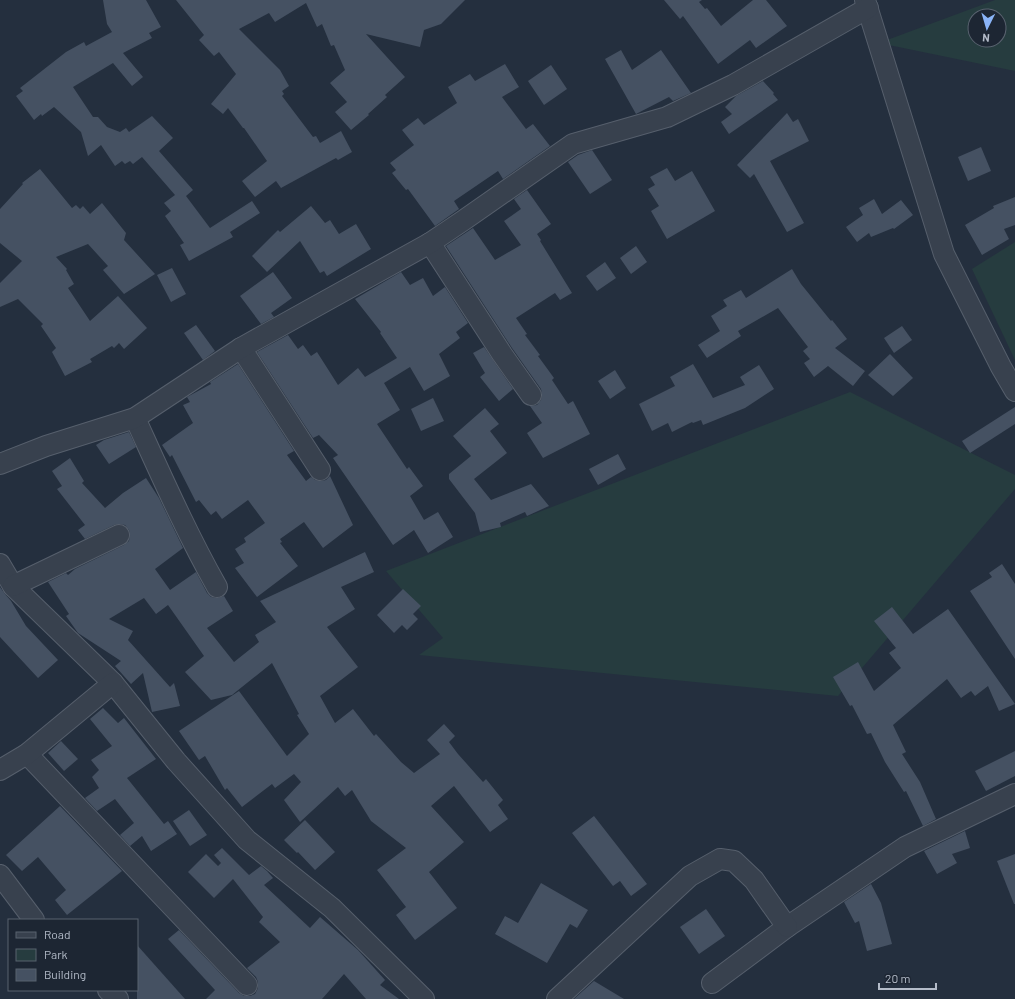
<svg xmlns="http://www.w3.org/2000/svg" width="1015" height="999" font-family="Barlow,sans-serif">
<rect width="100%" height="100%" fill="#242f3e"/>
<g fill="#263c3f" fill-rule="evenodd">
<path d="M995,0h20v71l-136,-28zM975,16h24v24h-24z"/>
<polygon points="1015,242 1015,360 972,269"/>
<polygon points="850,392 1015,475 1015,489 838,696 419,655 443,638 386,571"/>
</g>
<g fill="#455162">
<polygon points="103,0 146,0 161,27 149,33 152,38 123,53 143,77 132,86 113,63 73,87 93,117 98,117 107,127 120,132 126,128 129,132 152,116 173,138 159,151 193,190 186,196 210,228 252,201 260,213 230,232 233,237 189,261 180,245 184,243 165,216 171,211 164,203 175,195 142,157 133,164 130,161 125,164 122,161 115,166 101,145 88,156 81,132 54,107 42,116 41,114 34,120 16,96 23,91 20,88 66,52 84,42 86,46 112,32 107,24"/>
<polygon points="176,0 465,0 441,24 424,30 420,47 366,34 405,77 385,95 387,97 368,114 369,115 351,130 335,112 347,102 330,83 345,70 334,45 331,46 322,24 317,27 306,3 275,22 269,13 239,29 280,70 289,86 282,91 284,94 282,96 313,137 316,136 320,143 341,131 352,152 338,160 336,158 281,188 276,181 255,197 242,181 267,161 244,128 243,128 228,108 223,114 211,104 236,74 219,52 214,56 199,40 204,35"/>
<polygon points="664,0 702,0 699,2 705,9 707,8 721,26 753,0 766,0 787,26 756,48 750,40 718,64 683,16 680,19"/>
<polygon points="621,50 632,70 661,50 691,93 673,101 669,97 636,114 605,59"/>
<polygon points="505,64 519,87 502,97 526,129 533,124 550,146 503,179 498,171 454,201 459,209 435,226 408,189 406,190 392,173 396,170 390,163 414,145 402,130 418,118 424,125 457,103 448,87 470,74 475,81"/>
<polygon points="551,65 567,89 544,105 528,81"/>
<polygon points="763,81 774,93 773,94 778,100 729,134 721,122 732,114 725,107 736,96"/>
<polygon points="787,113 793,122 798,119 809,141 770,161 804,223 787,232 754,174 750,178 737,165"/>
<polygon points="981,147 991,171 968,181 958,157"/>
<polygon points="592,150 612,180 590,194 568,162 578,155"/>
<polygon points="667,168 675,181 692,171 715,211 667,239 651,211 659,206 648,189 655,185 650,177"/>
<polygon points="40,169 72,208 76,205 80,209 83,206 90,214 102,203 126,233 124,240 155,274 124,294 103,270 108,266 88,244 56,257 67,269 66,270 74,284 68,288 90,321 118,296 147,328 124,349 119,343 114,348 112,346 90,359 92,362 65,376 52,352 56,348 41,326 43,324 18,299 0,307 0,283 22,261 0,243 0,209 23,184 22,183"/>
<polygon points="527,190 551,224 537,234 541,240 540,241 572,293 560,300 555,293 516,318 527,334 525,335 540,355 538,356 554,378 552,380 568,404 573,401 590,434 543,458 527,433 542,423 530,406 537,405 541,400 542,394 541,389 512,348 446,246 473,228 495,260 521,245 504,221 521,209 514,199"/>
<polygon points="1015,197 1015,225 1004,229 1009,239 982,255 965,225 994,208 993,206"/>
<polygon points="874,199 882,214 901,200 913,215 894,229 893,228 871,237 869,233 857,242 846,227 863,215 859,208"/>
<polygon points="311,206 325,223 330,220 339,234 356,224 371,249 327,276 324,271 320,273 300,241 267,272 252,256 278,230 280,232"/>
<polygon points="636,246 647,262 631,274 620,258"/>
<polygon points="605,262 616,278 597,291 586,276"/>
<polygon points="172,268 186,294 171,302 157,275"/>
<polygon points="792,269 801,284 831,321 832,320 847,339 835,348 865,371 853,386 828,366 814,377 804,363 810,359 803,351 808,347 778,308 738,331 741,336 707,358 698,345 720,331 711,316 727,306 723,300 741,290 746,298"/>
<polygon points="273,272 292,298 271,313 274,317 261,324 240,296"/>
<polygon points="401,272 410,285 423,278 433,296 445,287 468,323 456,332 460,338 439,354 450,376 424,391 410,367 384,383 400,410 377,424 407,469 409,467 423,486 410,496 424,520 438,512 453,537 428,553 414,530 393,545 333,458 338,455 319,435 313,438 257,352 288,335 298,349 303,345 311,356 317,352 338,385 358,368 365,377 397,358 380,333 381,332 355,299"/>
<polygon points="196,325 215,351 203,360 184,333"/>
<polygon points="902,326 912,340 894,353 884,338"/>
<polygon points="484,347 513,389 499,401 480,377 485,373 473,353"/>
<polygon points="890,354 913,378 893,396 868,375"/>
<polygon points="238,364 294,451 287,455 306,481 311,477 315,480 321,481 326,480 330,476 353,525 323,548 304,522 280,539 282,542 280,543 298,566 257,597 235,568 244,563 235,549 246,542 244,538 265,523 248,500 222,519 216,511 211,515 199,500 196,502 172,455 170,457 162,445 193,423 183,405 190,402 187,397 211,384 210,382"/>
<polygon points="693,364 713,398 745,385 740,377 759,365 774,389 745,408 703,425 701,420 693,423 692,422 672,432 668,423 652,431 639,404 675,386 670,377"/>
<polygon points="615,370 626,388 610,399 598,381"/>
<polygon points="433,398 444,421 421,431 411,409"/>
<polygon points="1015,407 1015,424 970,453 962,441"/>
<polygon points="485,408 499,424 490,431 507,453 474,479 491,500 531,484 549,506 527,516 525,512 500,523 501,527 480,532 475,513 449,479 449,474 471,456 453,436"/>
<polygon points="129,432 136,447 109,464 96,445 104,440"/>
<polygon points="618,454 626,469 598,485 589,469"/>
<polygon points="70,458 84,481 82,483 105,508 123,493 146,478 159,498 183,548 155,569 170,590 196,572 207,593 211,597 217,598 224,596 233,611 207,628 234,662 259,642 255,635 276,622 260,601 365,552 374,572 341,587 355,609 327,627 358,667 320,696 335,723 353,709 374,736 376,734 401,762 414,773 440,754 427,740 444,724 455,736 449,742 458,754 483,782 486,779 503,800 498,805 508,819 490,832 454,786 431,806 464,842 429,872 457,908 415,940 396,915 406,907 377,870 406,848 371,821 352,790 345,796 338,787 300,822 284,800 301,782 294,774 275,788 272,784 242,807 227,788 225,790 205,756 199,760 179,731 239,691 287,756 309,734 297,715 299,714 272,663 232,695 211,700 185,672 204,656 168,605 156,614 144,598 109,619 133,631 128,640 170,687 174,683 180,706 152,712 143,673 131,684 115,666 121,661 78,633 66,616 69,614 48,582 66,573 68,575 75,569 124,545 129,541 130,535 129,530 125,525 120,524 114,525 85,539 78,530 85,525 57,489 62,486 52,471"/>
<polygon points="1002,564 1015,584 1015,659 970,591 992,577 989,573"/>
<polygon points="0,587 5,594 11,601 26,626 58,660 38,678 0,637"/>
<polygon points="403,589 421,606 413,614 418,619 407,630 402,625 394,633 377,615"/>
<polygon points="892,607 913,634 948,609 1015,704 999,711 988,686 975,696 971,691 961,698 947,679 893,725 906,752 902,754 920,782 936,819 923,826 906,791 904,792 885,762 871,733 867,734 852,705 850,706 833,677 858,662 874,691 901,668 889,653 896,648 874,621"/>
<polygon points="103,708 118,723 124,718 156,759 127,778 164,824 168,821 177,834 151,851 142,836 130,846 120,835 134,823 115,799 97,811 85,798 99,788 92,777 99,770 91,760 112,746 90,719"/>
<polygon points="61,741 78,759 64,771 48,753"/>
<polygon points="1015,751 1015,776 986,791 975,771"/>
<polygon points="60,806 122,871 67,915 55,900 66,890 38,857 22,871 6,855"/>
<polygon points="189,810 207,835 190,846 173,821"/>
<polygon points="594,816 647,884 631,896 620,881 613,886 572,833"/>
<polygon points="305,820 335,852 315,870 298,852 297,853 284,840"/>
<polygon points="965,831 970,848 952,854 957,863 937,874 924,851"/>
<polygon points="222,848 249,875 261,866 267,871 273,878 264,885 310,928 320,917 358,950 385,980 380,985 399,999 366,999 344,974 322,999 206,999 215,990 168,939 179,930 239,993 244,996 250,996 255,994 258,988 258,982 256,977 247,968 280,942 259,922 263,917 233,879 214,898 188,872 206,854 218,866 221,863 214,855"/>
<polygon points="1015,854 1015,904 1014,904 997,861"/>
<polygon points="541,883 588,910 577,928 570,924 547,963 495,934 505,916 518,923"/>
<polygon points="871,884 881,903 892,944 867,951 859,921 855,923 844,902"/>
<polygon points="706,909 725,936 699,954 680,927"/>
<polygon points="137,945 185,999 137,999"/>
<polygon points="594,981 624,999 574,999"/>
</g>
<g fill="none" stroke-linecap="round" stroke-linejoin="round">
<defs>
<g id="minor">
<polyline points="865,0 944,254 1001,367 1015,391"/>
<polyline points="430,243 502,354 531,395"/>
<polyline points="241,348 320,470"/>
<path d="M135,418c26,57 51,114 82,169"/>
<polyline points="0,464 46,446 135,418 241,348 430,243 464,220 573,144 667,117 733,85 868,8"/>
<polyline points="0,564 13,586 113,683 176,761 247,840 332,908 424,999"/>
<polyline points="13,586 119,535"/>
<polyline points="27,754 247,985"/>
<polyline points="0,770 27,754 113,683"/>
<polyline points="0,875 34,920"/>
<polyline points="712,983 787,927 905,847 1015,794"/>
<polyline points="108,990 118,999"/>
<polyline points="557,999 690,876 720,859 734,861 754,880 787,927"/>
</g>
</defs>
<use href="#minor" stroke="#565f6c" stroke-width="22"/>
<use href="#minor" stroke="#38414e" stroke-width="20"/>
</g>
<rect x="8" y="919" width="130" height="72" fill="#1d2633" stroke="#59626f"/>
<rect x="16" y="932" width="20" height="6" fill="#38414e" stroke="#59626f"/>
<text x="44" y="939" font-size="12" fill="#b4bcc9">Road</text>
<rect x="16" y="949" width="20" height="12" fill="#263c3f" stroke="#59626f"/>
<text x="44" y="959" font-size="12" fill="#b4bcc9">Park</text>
<rect x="16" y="969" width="20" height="12" fill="#455162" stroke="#59626f"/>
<text x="44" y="979" font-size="12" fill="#b4bcc9">Building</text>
<g transform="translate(987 28) rotate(185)"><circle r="19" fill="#1d2633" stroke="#59626f"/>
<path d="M0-3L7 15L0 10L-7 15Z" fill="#8ab4f8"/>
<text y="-6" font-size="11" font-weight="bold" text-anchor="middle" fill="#b4bcc9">N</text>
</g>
<path d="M879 983v6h57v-6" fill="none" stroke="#b4bcc9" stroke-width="2"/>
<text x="885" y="983" font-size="12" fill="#b4bcc9" stroke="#1d2633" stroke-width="3" paint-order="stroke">20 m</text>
</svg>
